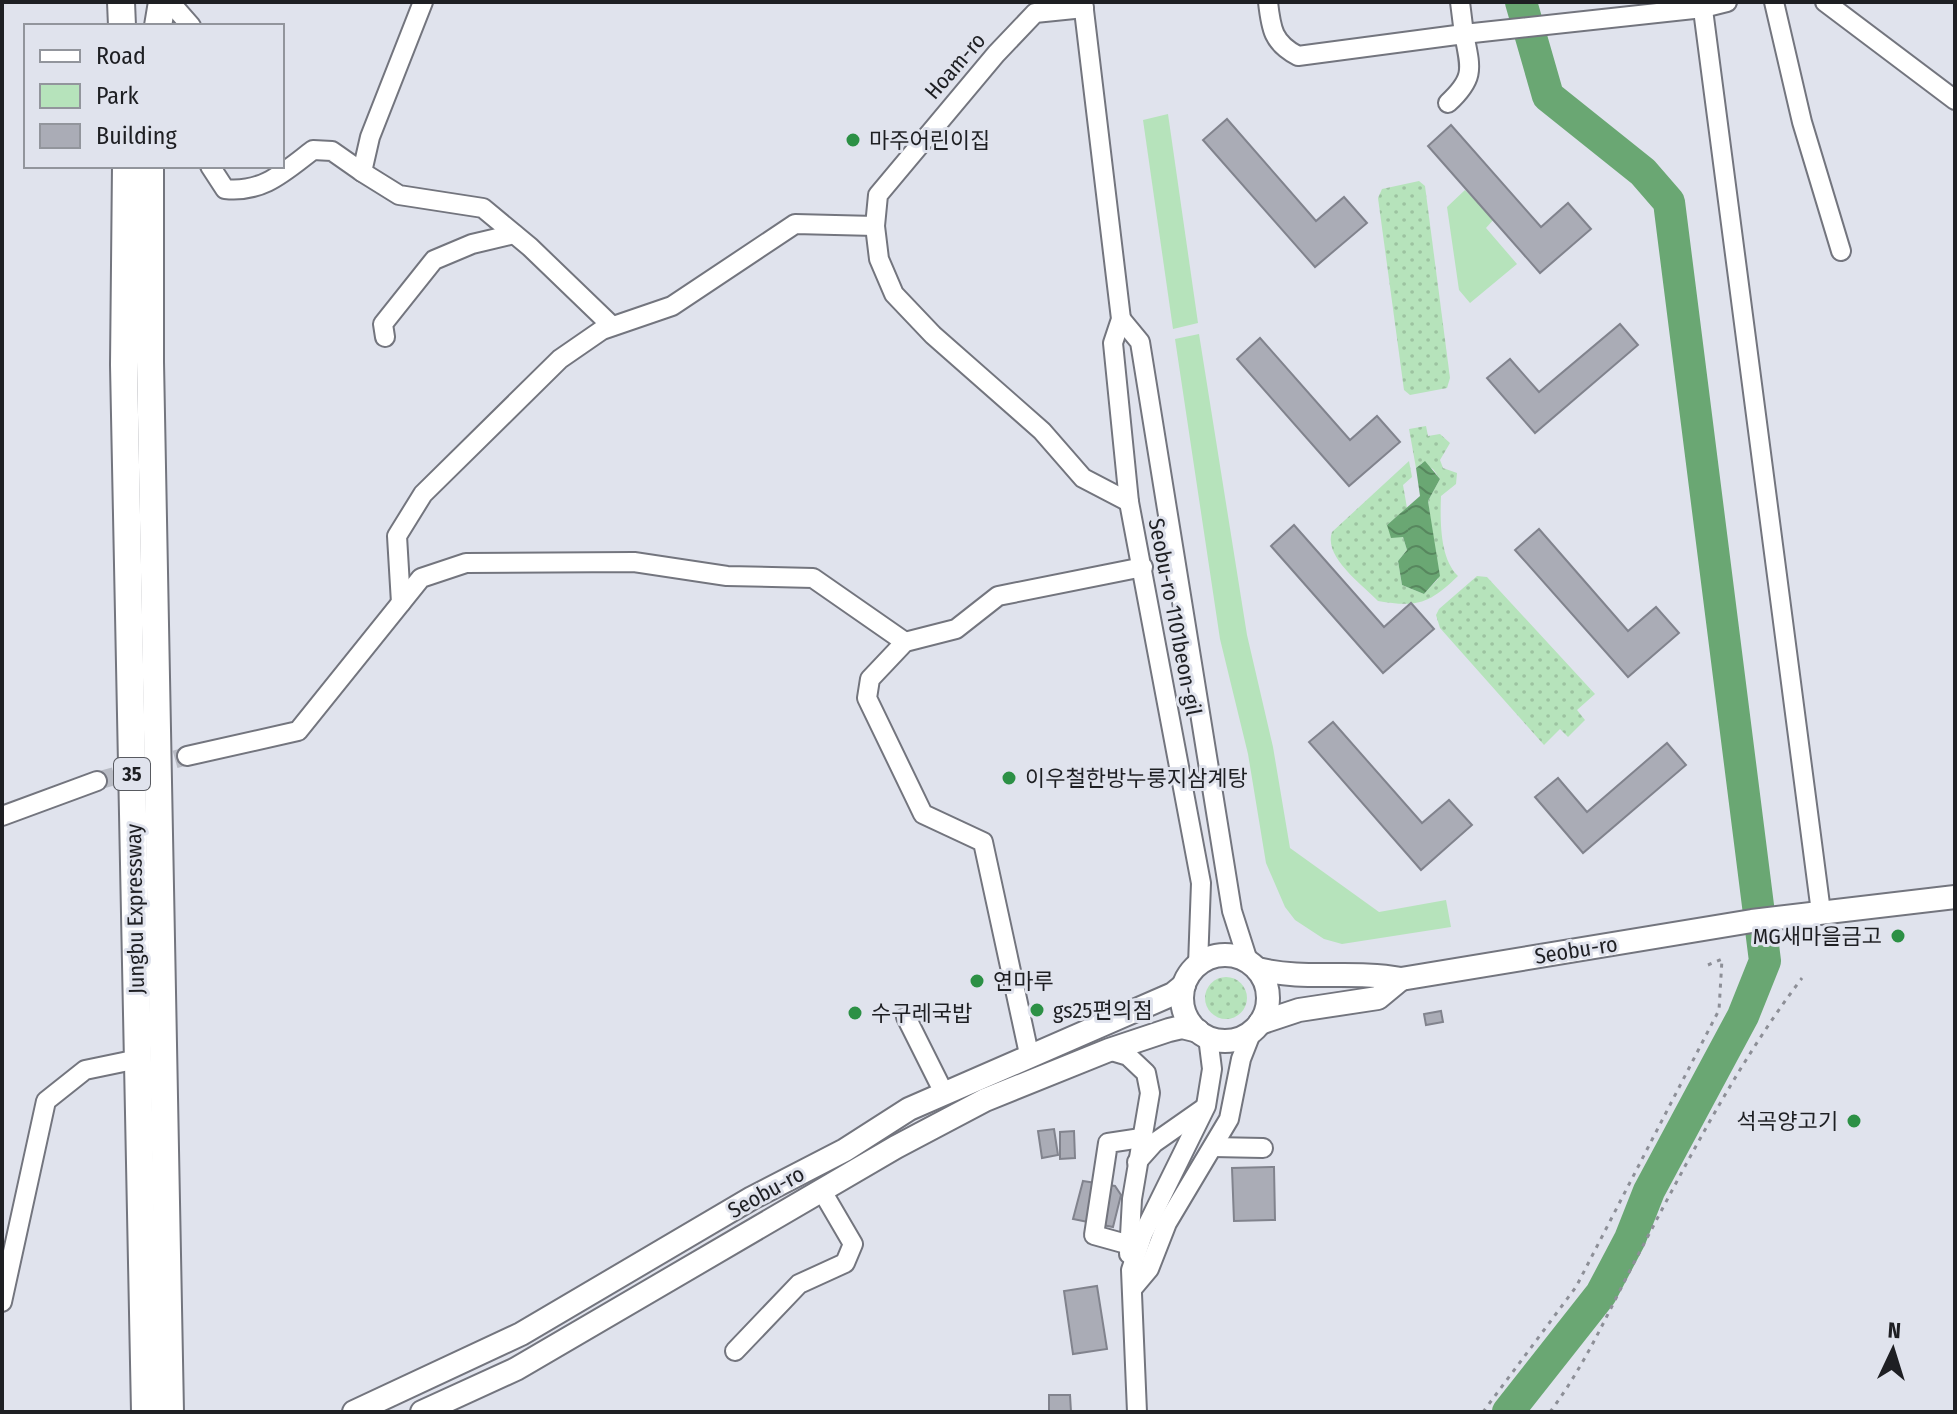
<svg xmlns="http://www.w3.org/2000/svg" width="1957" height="1414" font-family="'Fira Sans Condensed','Noto Sans KR',sans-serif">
<defs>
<pattern id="grass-dots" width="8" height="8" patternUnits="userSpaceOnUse" patternTransform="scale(2)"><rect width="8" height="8" fill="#b6e3bb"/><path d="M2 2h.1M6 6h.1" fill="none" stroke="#9cc2a0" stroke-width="1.8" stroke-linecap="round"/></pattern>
<pattern id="water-waves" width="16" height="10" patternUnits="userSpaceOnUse" patternTransform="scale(2)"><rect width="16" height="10" fill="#6aa773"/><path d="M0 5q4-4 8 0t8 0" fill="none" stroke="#57875e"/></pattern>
</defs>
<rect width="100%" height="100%" fill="#e0e3ed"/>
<g fill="url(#grass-dots)">
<polygon points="1419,181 1425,186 1450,378 1447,388 1410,395 1404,390 1378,198 1382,189"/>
<path d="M1426,426l2,10 12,-2 10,9 -10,17 3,8 14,5 -1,11 -15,12c-1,26 -1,63 17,80 -28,27 -40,32 -80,25 -15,-16 -55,-44 -46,-69l77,-71 3,16 -9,8 4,23 -20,17 16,12 4,13 -9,11 4,24 22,9 14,-15 -10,-78 12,-22 -7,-10 -11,-6 -6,5 -7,-39z"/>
<polygon points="1477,576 1487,577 1595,694 1577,710 1585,720 1568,737 1560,729 1544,745 1440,628 1436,615 1439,609"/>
<circle cx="1226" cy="998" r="21"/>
</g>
<g fill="#b6e3bb">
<polygon points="1168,114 1198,323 1173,329 1143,120"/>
<polygon points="1465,190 1494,219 1486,228 1517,264 1470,303 1459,290 1447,207"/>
<polygon points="1199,334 1247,635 1273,747 1290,848 1379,912 1446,900 1451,927 1342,944 1324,939 1295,920 1285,907 1266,863 1248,754 1220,639 1175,339"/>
</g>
<polygon fill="url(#water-waves)" points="1425,461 1440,479 1428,501 1440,576 1424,594 1402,585 1398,561 1407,550 1403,537 1391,538 1387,525 1420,496 1416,468"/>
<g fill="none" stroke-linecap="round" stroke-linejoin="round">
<polyline stroke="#6aa773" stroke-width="32" points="1508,1412 1601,1294 1630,1239 1649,1191 1743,1016 1765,961 1669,202 1643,172 1548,96 1521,2"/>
</g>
<g fill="#aaacb6" stroke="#81838d" stroke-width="2">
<polygon points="1227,119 1316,221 1344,197 1367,223 1315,267 1203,140"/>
<polygon points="1451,125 1541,227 1568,203 1591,229 1540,273 1428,146"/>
<polygon points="1620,324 1638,345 1535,433 1487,378 1510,359 1539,392"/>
<polygon points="1260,338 1350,440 1377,416 1400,442 1349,486 1237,359"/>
<polygon points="1294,525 1384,627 1411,603 1434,629 1383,673 1271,546"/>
<polygon points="1539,529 1628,631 1656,607 1679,633 1628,677 1515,550"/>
<polygon points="1333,722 1422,823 1449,800 1472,825 1421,870 1309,742"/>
<polygon points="1667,743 1686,765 1583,853 1535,797 1558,778 1587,812"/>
<polygon points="1441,1011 1443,1022 1426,1025 1424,1014"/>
<polygon points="1054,1129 1058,1155 1042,1158 1038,1131"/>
<polygon points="1074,1131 1075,1158 1060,1159 1060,1132"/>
<polygon points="1274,1167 1275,1220 1234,1221 1232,1168"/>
<polygon points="1083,1181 1115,1186 1121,1195 1113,1227 1073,1219"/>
<polygon points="1097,1286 1107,1349 1073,1354 1064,1291"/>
<polygon points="1049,1395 1070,1395 1071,1412 1049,1412"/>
</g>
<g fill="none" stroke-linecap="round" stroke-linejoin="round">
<polyline stroke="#b9bcc5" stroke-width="18" stroke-dasharray="18 9" stroke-linecap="butt" points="97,781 187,756"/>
<defs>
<g id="minor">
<polyline points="170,2 191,26"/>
<polyline points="423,2 370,137 362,172 399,195 483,208 530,247 612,326"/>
<polyline points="1083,2 1121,319 1113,343 1129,502 1201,883 1198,965"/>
<path d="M1268,2c3,27 5,41 30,54l166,-22c7,35 11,44 -16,69"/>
<polyline points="1460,2 1464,34 1703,8 1727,2"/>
<polyline points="1702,2 1821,912"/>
<polyline points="1774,2 1802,122 1841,251"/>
<polyline points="1825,2 1955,100"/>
<polyline points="1084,8 1035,13 996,54 878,195 875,226 879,259 894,294 933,335 1042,431 1083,478 1129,502"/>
<path d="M210,166l15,23c38,4 59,-17 88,-39l19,1 30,21"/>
<polyline points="1121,319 1140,342 1232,911 1248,961"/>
<polyline points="385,337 383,324 434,260 472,244 514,234"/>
<polyline points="401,603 397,536 423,494 560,359 602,330 672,306 795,224 875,226"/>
<polyline points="187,756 298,731 421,578 466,563 634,562 727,576 813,578 905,642"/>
<polyline points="2,816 97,781"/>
<polyline points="906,1017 944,1093"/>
<polyline points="1108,1050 1128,1056 1146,1073 1150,1093 1132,1199 1129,1254"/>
<polyline points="1029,1054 983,842 923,814 867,698 870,679 905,642 956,629 998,596 1143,567"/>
<polyline points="1213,1147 1263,1148"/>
<polyline points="1137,1162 1154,1143 1204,1108"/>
<polyline points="1130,1245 1094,1235 1108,1143 1141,1138"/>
<polyline points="1133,1288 1149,1269 1167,1223 1229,1119 1241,1059 1252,1031"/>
<polyline points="2,1302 46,1101 85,1070 138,1059"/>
<polyline points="735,1351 799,1284 845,1263 853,1244 822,1191"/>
<polyline points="1137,1412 1131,1270 1143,1234 1206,1106 1212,1069 1208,1037"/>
</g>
<g id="major">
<circle cx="1225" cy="998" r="43"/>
<path d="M1257,969c49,12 95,1 144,10l351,-58 203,-24"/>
<polyline points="1260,1023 1299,1010 1378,998 1401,979"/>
<polyline points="354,1412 521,1334 752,1198 845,1150 909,1109 1173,994 1184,985"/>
<polyline points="422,1412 516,1369 896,1147 985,1100 1109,1050 1169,1030 1182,1027 1198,1031"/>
</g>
<g id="highway">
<polyline points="121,2 122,26"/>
<polyline points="158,26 162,2"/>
<polyline points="126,166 124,365 145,1412"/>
<polyline points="150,166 150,362 170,1412"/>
</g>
</defs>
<use href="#minor" stroke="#73757e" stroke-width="22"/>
<use href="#major" stroke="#73757e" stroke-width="26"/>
<use href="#highway" stroke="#73757e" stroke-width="30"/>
<g stroke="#8d8f97" stroke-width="3" stroke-dasharray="4 6" stroke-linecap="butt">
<polyline points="1483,1412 1576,1287 1719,1010 1722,959 1708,965"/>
<path d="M1550,1412c36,-48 59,-102 87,-155 50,-95 100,-193 165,-279"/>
</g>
<use href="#minor" stroke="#fff" stroke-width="18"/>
<use href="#major" stroke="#fff" stroke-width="22"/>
<use href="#highway" stroke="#fff" stroke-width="26"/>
</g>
<g fill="#2c9045" stroke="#e0e3ed" stroke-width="3">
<circle cx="853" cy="140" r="8"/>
<circle cx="1009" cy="778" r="8"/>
<circle cx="1898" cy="936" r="8"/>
<circle cx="977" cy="981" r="8"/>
<circle cx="1037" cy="1010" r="8"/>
<circle cx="855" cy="1013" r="8"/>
<circle cx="1854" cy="1121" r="8"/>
</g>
<g text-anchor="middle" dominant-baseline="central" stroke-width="6" stroke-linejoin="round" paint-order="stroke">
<rect fill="#e0e3ed" stroke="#585a60" stroke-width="2" x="114" y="758" width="36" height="32" rx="6"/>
<g font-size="20" font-weight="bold" fill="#1e1f23">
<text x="132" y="774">35</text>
</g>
<g font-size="22" fill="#1e1f23" stroke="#e0e3ed">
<text transform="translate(955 66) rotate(-49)">Hoam-ro</text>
<text transform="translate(1175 617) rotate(79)">Seobu-ro 1101beon-gil</text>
<text transform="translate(135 909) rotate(-91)">Jungbu Expressway</text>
<text transform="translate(1576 950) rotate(-9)">Seobu-ro</text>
<text transform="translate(766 1192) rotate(-29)">Seobu-ro</text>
</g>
<g font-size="22" fill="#1e1f23" stroke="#e0e3ed" text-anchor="start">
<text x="869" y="140">마주어린이집</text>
<text x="1025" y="778">이우철한방누룽지삼계탕</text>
<text x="1882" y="936" text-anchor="end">MG새마을금고</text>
<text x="993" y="981">연마루</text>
<text x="1053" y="1010">gs25편의점</text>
<text x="871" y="1013">수구레국밥</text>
<text x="1838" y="1121" text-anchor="end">석곡양고기</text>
</g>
</g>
<rect width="1957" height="1414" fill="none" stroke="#1e1f23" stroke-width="8"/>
<rect x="24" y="24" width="260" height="144" fill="#e0e3ed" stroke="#92959c" stroke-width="2"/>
<rect x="40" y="50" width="40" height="12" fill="#ffffff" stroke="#92959c" stroke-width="2"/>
<text x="96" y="64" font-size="24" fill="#1e1f23">Road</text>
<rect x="40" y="84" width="40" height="24" fill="#b6e3bb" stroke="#92959c" stroke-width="2"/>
<text x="96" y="104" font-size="24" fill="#1e1f23">Park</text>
<rect x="40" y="124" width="40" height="24" fill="#aaacb6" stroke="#92959c" stroke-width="2"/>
<text x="96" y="144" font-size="24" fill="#1e1f23">Building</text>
<g transform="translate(1893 1350) rotate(4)" stroke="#e0e3ed" stroke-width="6" paint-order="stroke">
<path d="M0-6L14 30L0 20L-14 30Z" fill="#1e1f23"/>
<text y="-12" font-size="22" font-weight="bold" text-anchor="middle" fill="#1e1f23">N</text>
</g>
</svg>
